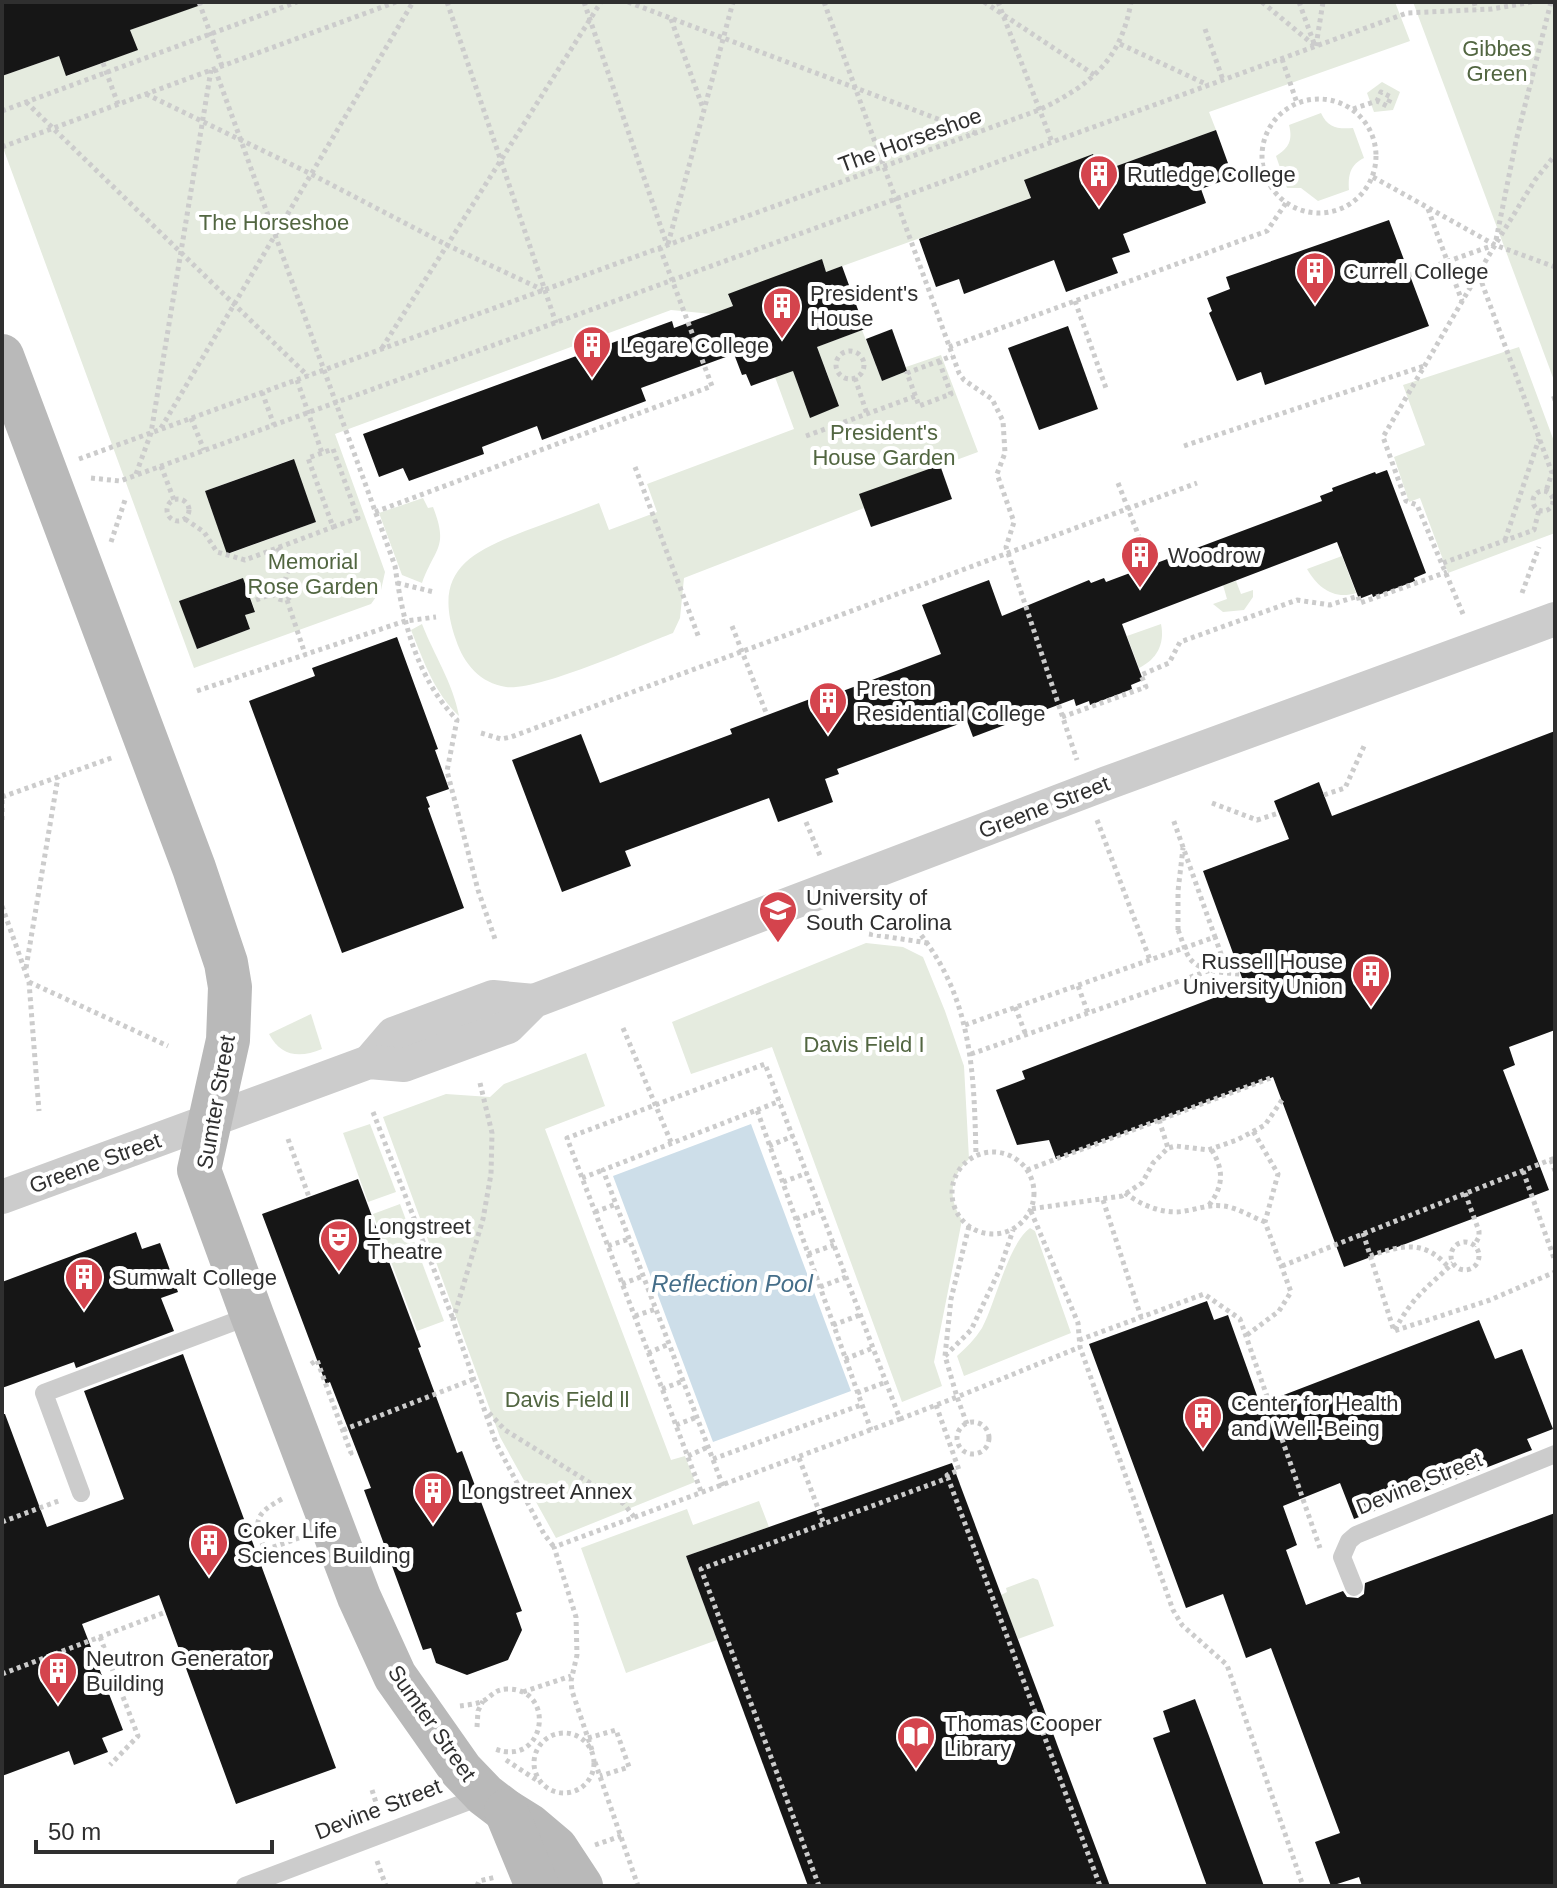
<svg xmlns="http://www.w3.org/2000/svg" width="1557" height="1888" font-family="Helvetica,sans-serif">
<rect width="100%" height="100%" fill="#fff"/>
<g fill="#e5ebdf" fill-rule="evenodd">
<path d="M200,2h1195l15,39 -201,71 7,18 -116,42 -7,-17 -69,26 7,17 -205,74 -4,-12 -94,35 5,11 -21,8 -41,-4 -336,124 50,138 -4,18 -10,14 -177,64 -192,-523v-69l57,-20 8,20 70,-26 -7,-20 58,-21zM293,459l23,63 -88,32 -23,-63zM236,580l10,5 9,26 -10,4 5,14 -53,20 -17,-48z"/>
<polygon points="1413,2 1555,2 1555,383"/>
<polygon points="1382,82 1400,92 1393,110 1374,112 1367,93"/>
<path d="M1321,113c7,15 16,16 32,15l11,30c-14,7 -16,17 -15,32l-31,11 -17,-13h-14l-11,-32c13,-8 17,-16 13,-31z"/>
<path d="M862,330l20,51 25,-10 -1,-4 35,-12 37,97 -38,14 -76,42 -180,70 -4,40 -7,15c-35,13 -134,58 -167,54 -26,-4 -42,-23 -50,-47 -24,-68 12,-87 69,-109 24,-9 49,-18 74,-28l10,27 48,-18 -10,-28 147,-55 -23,-63 26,-10v26l14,35 27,-11 -12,-36 -17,-20z"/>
<polygon points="1519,347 1555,444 1555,533 1448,573 1420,498 1409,502 1394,457 1425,445 1403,385"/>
<path d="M423,498l5,10 5,-1c16,41 2,40 -11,76l-20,-8 -23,-62z"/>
<path d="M1342,556l14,37c-22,7 -38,-5 -49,-24z"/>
<polygon points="1236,581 1241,594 1253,590 1253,597 1244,610 1223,612 1213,604 1227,599 1223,585"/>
<path d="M422,624c12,31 31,59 37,92 -25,-24 -35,-54 -48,-86z"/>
<path d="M1161,624c4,20 -4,35 -22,44l-12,-32z"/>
<path d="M866,943l37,4 20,10 22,54 19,55 5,93c-20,19 -21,39 -7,61l-28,142 8,24 -40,16 -130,-355 -81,27 -19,-52z"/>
<path d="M311,1014l11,35c-22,9 -41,8 -53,-15z"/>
<polygon points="586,1053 605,1106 545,1129 671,1460 685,1456 695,1482 556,1538 500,1437 383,1117 446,1094 490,1097 504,1084"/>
<polygon points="370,1124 396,1192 368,1202 343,1133"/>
<polygon points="400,1204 444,1321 417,1331 373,1214"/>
<path d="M1030,1228l5,3 36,102 -107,43 -7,-20c9,-8 18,-17 25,-28 14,-26 26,-84 48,-100z"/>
<polygon points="759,1501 769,1527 686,1556 717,1640 626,1673 581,1548 687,1509 693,1525"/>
<polygon points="1033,1578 1038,1580 1054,1626 1018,1639 1001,1595 1007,1592 1006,1588"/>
</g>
<polygon fill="#cddee9" points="751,1124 851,1391 713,1442 613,1176"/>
<g fill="#161616">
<polygon points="2,2 198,2 198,6 130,30 138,50 66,76 59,56 2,76"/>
<polygon points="1216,130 1233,177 1201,189 1206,203 1123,234 1130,252 1112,258 1118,273 1066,292 1054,260 964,294 959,279 936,287 919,239 1031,198 1024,180 1093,154 1100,172"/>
<polygon points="1389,220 1429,326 1265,385 1261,372 1237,381 1209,313 1212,311 1207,298 1230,289 1226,277"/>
<polygon points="822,259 826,272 842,266 865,329 817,347 839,406 810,418 793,371 751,386 746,374 742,375 734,354 641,388 646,401 542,440 537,426 482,447 484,454 409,481 403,468 379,477 363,434 672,321 674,328 733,306 728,294"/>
<polygon points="1068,326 1098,409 1039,430 1008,348"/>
<polygon points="892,329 907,371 882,381 866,339"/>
<polygon points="294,459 316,522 227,554 205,491"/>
<polygon points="940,465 952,499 871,527 859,494"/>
<polygon points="1387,470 1426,573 1414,578 1415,581 1373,597 1372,594 1359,599 1337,542 1122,624 1143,680 1131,685 1132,689 1090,705 1089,701 1076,706 1074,699 973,737 967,721 837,769 839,774 825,779 833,802 778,822 769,798 625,851 631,866 562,892 512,760 581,734 600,783 732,734 730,729 810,699 811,703 941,654 922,605 989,580 1002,616 1089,580 1091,583 1104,578 1106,582 1322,501 1320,496 1333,491 1332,488 1375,472 1376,474"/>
<polygon points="243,578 255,612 245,615 250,629 197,649 179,601"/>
<polygon points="397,637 438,749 435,750 449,789 426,797 430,807 428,808 464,908 342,953 249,701 315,676 312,668"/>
<polygon points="1555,731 1555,1030 1509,1047 1515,1065 1503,1070 1549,1190 1344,1267 1273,1077 1056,1159 1049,1140 1017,1145 996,1090 1025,1079 1022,1071 1245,986 1203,871 1289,839 1274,801 1319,782 1332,816"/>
<polygon points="358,1179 421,1347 418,1348 457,1453 462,1451 522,1611 516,1613 522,1630 508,1660 467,1675 436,1663 431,1648 423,1650 364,1490 371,1488 330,1382 326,1384 262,1214"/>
<polygon points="136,1232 142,1249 160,1243 178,1292 161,1298 174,1331 76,1368 74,1362 2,1388 2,1282"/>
<polygon points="1207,1301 1214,1320 1228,1315 1260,1404 1479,1320 1495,1359 1522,1349 1553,1429 1527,1439 1532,1450 1354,1519 1340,1483 1283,1506 1297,1545 1286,1550 1306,1605 1343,1591 1347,1597 1358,1598 1364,1594 1365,1583 1555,1513 1555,1886 1362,1886 1359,1877 1331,1886 1315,1842 1340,1833 1271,1648 1246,1658 1223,1594 1186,1608 1089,1344"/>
<polygon points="183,1354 336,1768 236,1804 159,1595 82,1624 123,1730 102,1738 108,1752 74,1765 69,1751 2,1776 2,1414 5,1414 47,1527 124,1499 84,1391"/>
<polygon points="952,1463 1110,1886 808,1886 686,1556"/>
<polygon points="1195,1699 1209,1736 1264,1886 1207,1886 1153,1738 1170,1732 1163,1711"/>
</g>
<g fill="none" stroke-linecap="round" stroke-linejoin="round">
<g stroke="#ccc" stroke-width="5" stroke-dasharray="4 4" stroke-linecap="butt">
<polyline points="199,2 222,66"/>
<polyline points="447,2 556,323"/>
<polyline points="584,2 667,245"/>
<polyline points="628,2 975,133"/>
<polyline points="824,2 959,373 964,380 992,399 1003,421 1005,453 997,474 1014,522 1006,547 1077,760"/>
<polyline points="984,2 1096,76"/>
<polyline points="998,2 1052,142"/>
<polyline points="1262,2 1315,46"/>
<polyline points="1299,2 1315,46"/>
<polyline points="1474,2 1476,10"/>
<polyline points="671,19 703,108"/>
<polyline points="1205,29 1223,80"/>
<polyline points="1120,44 1208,85"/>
<polyline points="1316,46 1323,2"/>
<polyline points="1282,59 1297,103"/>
<polyline points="103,63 118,104"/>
<path d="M215,69l180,497c8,57 22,112 62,154l-10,51 31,119 17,49"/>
<polyline points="146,94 311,174 447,245 543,290"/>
<circle cx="1319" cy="156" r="57"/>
<polyline points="26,102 308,376"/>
<polyline points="1353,109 1377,101 1387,106 1391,97 1381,92 1377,101"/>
<polyline points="2,111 297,2"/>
<polyline points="2,147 396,2"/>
<polyline points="1373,177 1495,245 1555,267"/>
<polyline points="1428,209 1462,301"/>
<polyline points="1496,240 1516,141 1551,2"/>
<polyline points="668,244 733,2"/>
<polyline points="1409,275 1494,245"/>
<polyline points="1479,275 1552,473 1546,491"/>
<polyline points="1075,301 1107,391"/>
<polyline points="949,347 1267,231 1286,203"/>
<polyline points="382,348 601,2"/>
<circle cx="850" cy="365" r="14"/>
<polyline points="939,361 951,394 919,406 907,373 952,356"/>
<polyline points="855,378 867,414"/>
<polyline points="297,380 322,453"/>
<polyline points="262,392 274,425"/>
<polyline points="1552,399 1555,398"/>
<polyline points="191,418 204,450"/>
<polyline points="161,428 413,2"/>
<polyline points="806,436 916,396"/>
<polyline points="1184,446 1424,366"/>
<polygon points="333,449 358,518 333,527 308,458"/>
<path d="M79,459l960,-349c52,-25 82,-50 92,-108"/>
<polyline points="161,466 174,500"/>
<polyline points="635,467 699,638"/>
<polyline points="136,474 151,433 211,70"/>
<polyline points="91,478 120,481 1407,13 1492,9 1532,2"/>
<polyline points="1118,483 1145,552"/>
<circle cx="1543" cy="501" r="10"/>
<circle cx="178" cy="510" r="11"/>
<polyline points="375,512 712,386 660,248"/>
<polyline points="185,519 204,532 217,552 245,560 333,527"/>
<polyline points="1505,540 1539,439"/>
<polyline points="111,542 126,497"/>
<polyline points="277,548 286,559 299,562"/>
<polyline points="1443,563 1534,530 1539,510"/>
<circle cx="283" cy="590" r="10"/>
<polyline points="285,581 291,560"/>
<polyline points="397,583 434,592"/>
<polyline points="1522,593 1539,547"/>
<polyline points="256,600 274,593"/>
<polyline points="287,600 305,654"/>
<polyline points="1463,614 1417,505 1406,501 1383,437 1495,245 1535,180 1555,155"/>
<polyline points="732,626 767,715"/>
<polyline points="197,691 405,621 436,617"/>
<polyline points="1062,717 1146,687 1141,675 1169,663 1180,642 1297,600 1330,605 1358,596 1360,603 1447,572"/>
<polyline points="481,733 501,739 511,737 1197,483"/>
<polyline points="1324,795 1345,788 1365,744"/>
<polyline points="2,797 114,757"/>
<polyline points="2,800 2,821"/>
<polyline points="1212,803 1257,820 1279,813"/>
<polyline points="1097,820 1150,960"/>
<polyline points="806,822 821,858"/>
<polyline points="2,906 29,982 39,1111"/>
<path d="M911,923c61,69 63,145 65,233"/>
<polyline points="1178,930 1178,891 1183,848"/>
<polyline points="869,934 928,943"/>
<polyline points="26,968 58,777"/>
<polyline points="29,982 168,1046"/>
<polyline points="1078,986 1088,1013"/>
<polyline points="1015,1007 1026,1035"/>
<polyline points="965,1025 1215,937 1173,819"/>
<polyline points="623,1028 671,1142"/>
<polyline points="971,1054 1225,965 1215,937"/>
<polyline points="480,1083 492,1133 491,1174 483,1219 453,1320 496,1443 544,1534 554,1547"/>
<polyline points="1282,1100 1265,1125 1237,1140 1208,1150 1176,1146 1168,1148 1153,1163 1142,1183 1122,1196 1030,1209 1078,1323 1080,1347 1173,1610 1182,1625 1227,1665 1303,1886"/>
<polyline points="757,1110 780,1101"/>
<polyline points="373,1112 453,1319"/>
<polyline points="1159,1120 1168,1148"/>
<polyline points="288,1139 309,1197"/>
<polyline points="769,1146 793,1136"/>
<circle cx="993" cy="1193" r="41"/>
<polyline points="1551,1160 1555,1171"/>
<polyline points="1027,1170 1273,1077"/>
<polyline points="1523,1171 1555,1261"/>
<polyline points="582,1178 603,1170"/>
<polyline points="783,1182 807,1173"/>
<path d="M1125,1193c16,12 39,22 60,18 13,-2 25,-7 38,-5 13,1 29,11 42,16"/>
<polyline points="1465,1193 1479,1231 1479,1237 1474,1246"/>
<polyline points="1103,1200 1141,1317"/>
<path d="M1209,1205c15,-19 15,-36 2,-56"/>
<polyline points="595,1212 616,1204"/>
<polyline points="796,1219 821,1210"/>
<polyline points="1363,1233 1394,1331 1490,1300 1555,1272"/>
<circle cx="1465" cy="1256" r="14"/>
<polyline points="608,1246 629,1239"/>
<polyline points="808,1254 834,1245"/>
<path d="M1370,1256c32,-11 55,-17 79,12"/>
<polyline points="1282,1266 1555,1158"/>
<polyline points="622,1284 643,1276"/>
<polyline points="820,1287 846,1277"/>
<polyline points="635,1316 656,1309"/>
<polyline points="833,1325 860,1315"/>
<path d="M1395,1330c17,-33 32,-42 58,-67"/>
<polyline points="1247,1335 1279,1311 1291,1292 1265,1222 1278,1174 1253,1131"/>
<polyline points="1079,1340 1204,1294 1240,1319 1320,1548"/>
<polyline points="648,1353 669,1344"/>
<polyline points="945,1356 971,1330 1000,1269 1013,1230"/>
<polyline points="845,1359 873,1348"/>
<polyline points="311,1364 317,1360 351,1453 346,1455"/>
<polyline points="662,1389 683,1381"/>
<polyline points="857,1393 886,1382"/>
<polyline points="936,1405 959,1470 947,1475 948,1478"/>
<polyline points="489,1413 505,1430 624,1504 635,1518"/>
<polyline points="900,1419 957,1397 945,1356 951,1299 969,1226"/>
<circle cx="973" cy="1438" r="16"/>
<polyline points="967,1424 957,1397 1080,1347"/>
<polyline points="676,1425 697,1417"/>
<polyline points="343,1430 474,1379"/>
<polyline points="688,1456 708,1447"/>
<polyline points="799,1458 824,1524"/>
<polyline points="713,1459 861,1405"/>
<polyline points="723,1486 603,1170 757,1110 871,1430"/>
<path d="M282,1499c-28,15 -29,23 -17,51l34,-12"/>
<polyline points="2,1522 61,1500"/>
<polyline points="100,1637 138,1736 110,1765"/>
<polyline points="2,1674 163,1613"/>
<polyline points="523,1692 571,1676"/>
<path d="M460,1706c8,-1 18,-2 25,-6 8,-6 12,-11 22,-11 50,-1 39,79 -12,60"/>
<polyline points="477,1727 478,1711 483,1701"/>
<circle cx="564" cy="1763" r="30"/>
<polyline points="588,1738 616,1730 629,1767 600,1776"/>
<polyline points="592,1750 572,1691 571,1681 577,1655 576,1617 554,1547 900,1419 765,1064 567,1138 702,1494"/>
<polyline points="506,1760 541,1783"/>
<polyline points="595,1762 638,1886"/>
<polyline points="372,1790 379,1812"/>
<polyline points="595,1845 621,1836"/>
<polyline points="377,1861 386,1886"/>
<polyline points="477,1886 479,1881 496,1877"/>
<polyline points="819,1886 701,1569 948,1478 1100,1886"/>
</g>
<g stroke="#ccc" stroke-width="18">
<polyline points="81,1493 44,1393 252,1315"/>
<polyline points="1354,1587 1342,1557 1349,1541 1356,1535 1555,1454"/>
<polyline points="245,1886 485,1795"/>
</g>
<g stroke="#ccc" stroke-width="34">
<polyline points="369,1062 393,1034 493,997 534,1001"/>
<polyline points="2,1197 369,1062 404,1065 508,1027 534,1001 1107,783 1555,619"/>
</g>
<g stroke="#b9b9b9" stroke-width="44">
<polyline points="2,356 194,868 226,963 230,987 228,1040 199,1170 252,1315 359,1597 395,1676 461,1770 485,1795 506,1811 530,1826 556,1848 581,1886"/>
<polyline points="506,1811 537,1886"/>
</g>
<path stroke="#ccc" stroke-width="5" stroke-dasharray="4 4" stroke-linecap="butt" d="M1178,930c4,9 7,23 13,30 11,12 35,13 49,14"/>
</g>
<defs>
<symbol id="building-pin" viewBox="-11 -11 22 30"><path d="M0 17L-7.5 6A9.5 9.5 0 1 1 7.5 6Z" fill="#d4444d" stroke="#fff"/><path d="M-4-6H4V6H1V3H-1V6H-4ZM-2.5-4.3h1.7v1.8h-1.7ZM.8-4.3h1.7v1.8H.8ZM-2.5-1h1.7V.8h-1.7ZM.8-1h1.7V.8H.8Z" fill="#fff"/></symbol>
<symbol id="university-pin" viewBox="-11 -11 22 30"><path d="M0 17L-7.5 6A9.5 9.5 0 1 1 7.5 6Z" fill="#d4444d" stroke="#fff"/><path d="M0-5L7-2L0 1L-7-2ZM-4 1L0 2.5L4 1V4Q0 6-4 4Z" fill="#fff"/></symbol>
<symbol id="theatre-pin" viewBox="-11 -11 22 30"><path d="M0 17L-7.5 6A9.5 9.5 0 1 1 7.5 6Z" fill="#d4444d" stroke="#fff"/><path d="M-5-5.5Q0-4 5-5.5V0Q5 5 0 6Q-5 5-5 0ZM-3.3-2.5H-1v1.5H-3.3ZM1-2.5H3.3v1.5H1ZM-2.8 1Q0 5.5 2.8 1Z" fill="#fff"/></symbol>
<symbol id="library-pin" viewBox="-11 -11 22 30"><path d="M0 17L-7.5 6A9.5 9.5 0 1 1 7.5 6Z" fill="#d4444d" stroke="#fff"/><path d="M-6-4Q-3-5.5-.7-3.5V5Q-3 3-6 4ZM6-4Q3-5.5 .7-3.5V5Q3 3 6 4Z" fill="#fff"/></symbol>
</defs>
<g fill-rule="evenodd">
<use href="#building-pin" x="1077" y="152" width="44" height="60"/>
<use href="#building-pin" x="1293" y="249" width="44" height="60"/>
<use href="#building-pin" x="760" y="284" width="44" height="60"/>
<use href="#building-pin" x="570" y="323" width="44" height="60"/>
<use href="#building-pin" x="1118" y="533" width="44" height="60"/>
<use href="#building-pin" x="806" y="679" width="44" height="60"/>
<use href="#university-pin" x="756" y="888" width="44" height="60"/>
<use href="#building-pin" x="1349" y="952" width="44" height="60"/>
<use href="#theatre-pin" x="317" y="1217" width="44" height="60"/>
<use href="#building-pin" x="62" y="1255" width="44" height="60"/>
<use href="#building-pin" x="1181" y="1394" width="44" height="60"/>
<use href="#building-pin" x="411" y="1469" width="44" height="60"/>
<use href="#building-pin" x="187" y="1521" width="44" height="60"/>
<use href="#building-pin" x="36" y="1649" width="44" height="60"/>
<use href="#library-pin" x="894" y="1714" width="44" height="60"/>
</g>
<g text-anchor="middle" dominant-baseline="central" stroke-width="8" stroke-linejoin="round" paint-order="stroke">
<g font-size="22" fill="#526641" stroke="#fff">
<text x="1497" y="48">Gibbes<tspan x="1497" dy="25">Green</tspan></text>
<text x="274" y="222">The Horseshoe</text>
<text x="884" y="432">President's<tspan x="884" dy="25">House Garden</tspan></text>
<text x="313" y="561">Memorial<tspan x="313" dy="25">Rose Garden</tspan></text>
<text x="864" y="1044">Davis Field I</text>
<text x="567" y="1399">Davis Field ll</text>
</g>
<g font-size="22" fill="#2f2f2f" stroke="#fff">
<text transform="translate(910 140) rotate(-20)">The Horseshoe</text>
<text transform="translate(1044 807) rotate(-21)">Greene Street</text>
<text transform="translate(216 1102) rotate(-80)">Sumter Street</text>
<text transform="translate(95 1163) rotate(-20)">Greene Street</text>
<text transform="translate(1419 1483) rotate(-22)">Devine Street</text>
<text transform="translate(432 1723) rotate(55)">Sumter Street</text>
<text transform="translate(378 1809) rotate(-21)">Devine Street</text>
</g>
<g font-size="22" fill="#2f2f2f" stroke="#fff" text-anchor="start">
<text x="1127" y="174">Rutledge College</text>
<text x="1343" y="271">Currell College</text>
<text x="810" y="293">President's<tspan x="810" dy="25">House</tspan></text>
<text x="620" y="345">Legare College</text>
<text x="1168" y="555">Woodrow</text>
<text x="856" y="688">Preston<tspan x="856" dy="25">Residential College</tspan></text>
<text x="806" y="897">University of<tspan x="806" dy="25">South Carolina</tspan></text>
<text x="1343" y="961" text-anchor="end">Russell House<tspan x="1343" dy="25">University Union</tspan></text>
<text x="367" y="1226">Longstreet<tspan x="367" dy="25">Theatre</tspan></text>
<text x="112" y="1277">Sumwalt College</text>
<text x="1231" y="1403">Center for Health<tspan x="1231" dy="25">and Well-Being</tspan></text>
<text x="461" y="1491">Longstreet Annex</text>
<text x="237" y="1530">Coker Life<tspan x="237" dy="25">Sciences Building</tspan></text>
<text x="86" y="1658">Neutron Generator<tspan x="86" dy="25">Building</tspan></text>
<text x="944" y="1723">Thomas Cooper<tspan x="944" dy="25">Library</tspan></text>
</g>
<g font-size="24" font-style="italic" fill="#456e89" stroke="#fff">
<text x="732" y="1283">Reflection Pool</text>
</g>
</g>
<rect width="1557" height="1888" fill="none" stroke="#2f2f2f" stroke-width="8"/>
<path d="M36 1840v12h236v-12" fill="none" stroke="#2f2f2f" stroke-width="4"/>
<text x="48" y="1840" font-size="24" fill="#2f2f2f" stroke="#ffffff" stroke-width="6" paint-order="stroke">50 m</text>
</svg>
